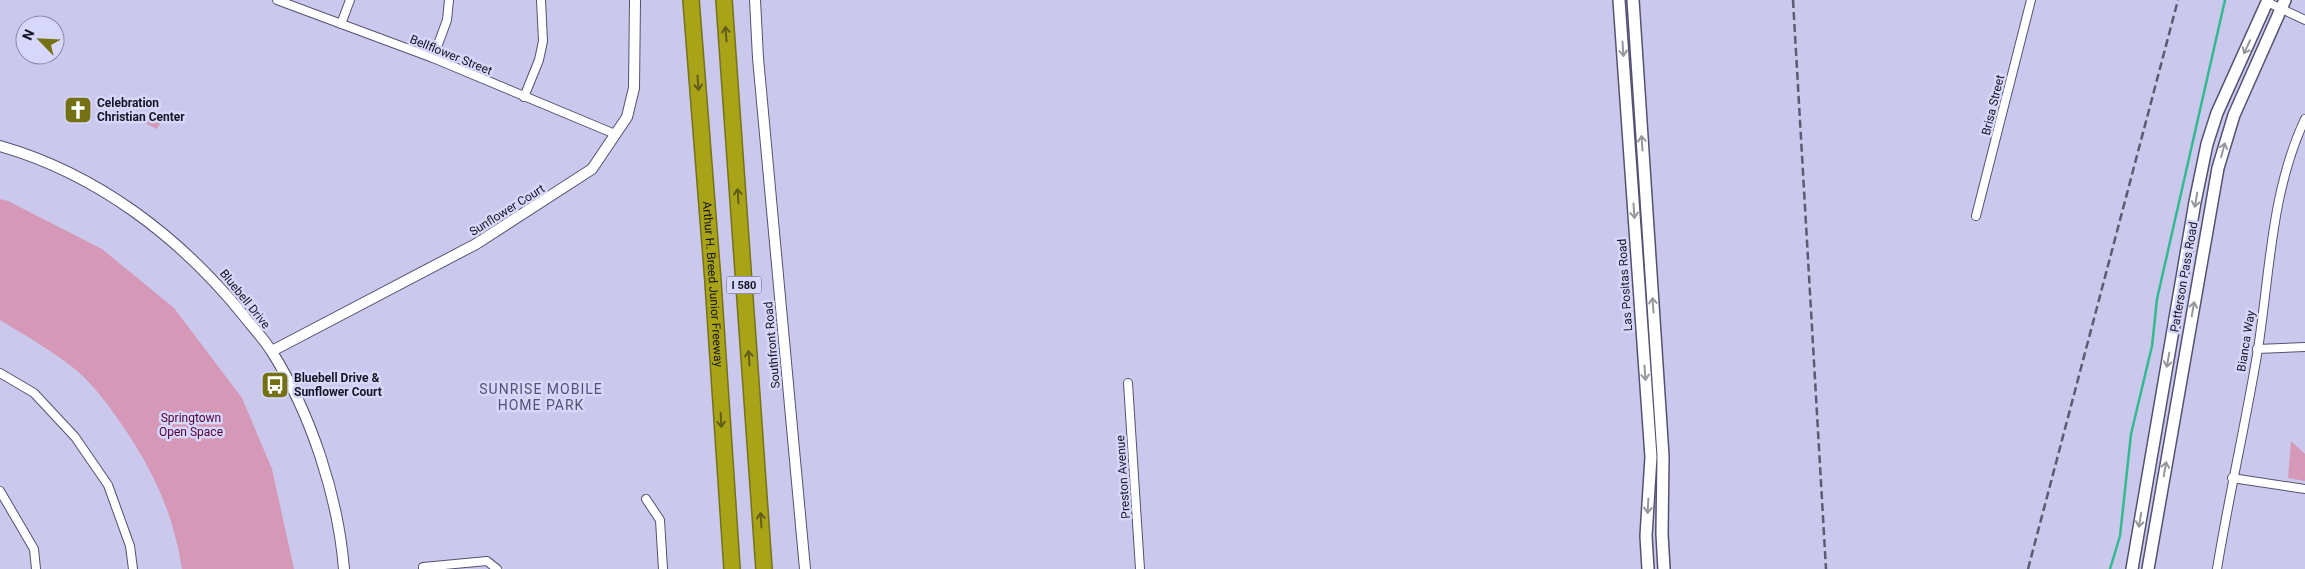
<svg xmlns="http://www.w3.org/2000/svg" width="2305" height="569" font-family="Roboto,sans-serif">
<rect width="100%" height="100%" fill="#cac9ed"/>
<g fill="#d698b7">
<polygon points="151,112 163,118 157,129 145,123"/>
<path d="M0,199l8,2 94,48 72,59 68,90 30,71 22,100h-112c-9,-56 -27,-94 -57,-140 -15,-21 -29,-42 -49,-59 -23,-19 -50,-34 -76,-50z"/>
<polygon points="2291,441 2305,454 2305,481 2288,478"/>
</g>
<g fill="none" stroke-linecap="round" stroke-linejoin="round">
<polyline stroke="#35b990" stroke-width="2.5" points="2110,569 2120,536 2131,434 2152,346 2157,299 2225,0"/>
<defs>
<g id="minor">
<polyline points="277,0 433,58 615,134"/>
<polyline points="2267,2 2305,20"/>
<polyline points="341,24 350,0"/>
<polyline points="433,58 447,20 449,0"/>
<polyline points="524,97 539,60 543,41 541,0"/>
<polyline points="1976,216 2031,0"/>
<polyline points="2257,349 2305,347"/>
<polyline points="0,373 34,393 75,437 108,485 130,546 133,569"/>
<polyline points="1128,383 1140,569"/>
<polyline points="2232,478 2305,489"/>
<polyline points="0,491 34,549 36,569"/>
<polyline points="646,499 660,520 663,569"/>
<polyline points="423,569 423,567 487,561 497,569"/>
<path d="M2217,569c12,-74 29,-147 41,-220 12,-77 13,-158 47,-230"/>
</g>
<g id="tertiary">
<polyline points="755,0 758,58 805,569"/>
<path d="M0,146c98,28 181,92 244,170 9,12 20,23 28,36 39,62 66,144 72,217"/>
<polyline points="272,351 476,244 592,169 627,117 634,88 635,0"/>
</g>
<g id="secondary">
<polyline points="1619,0 1651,457 1646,536 1648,569"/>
<polyline points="1633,0 1663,456 1662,534 1664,569"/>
<polyline points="2132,569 2195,202 2207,144 2217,113 2268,0"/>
<polyline points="2148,569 2218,168 2234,115 2285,0"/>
</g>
<g id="motorway">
<path id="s1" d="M691,0l22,282 19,287"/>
<polyline points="724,0 764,569"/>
</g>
</defs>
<use href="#minor" stroke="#545271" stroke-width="10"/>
<use href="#tertiary" stroke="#545271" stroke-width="12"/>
<use href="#secondary" stroke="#545271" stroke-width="14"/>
<use href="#motorway" stroke="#76721b" stroke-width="18"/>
<use href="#minor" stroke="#fff" stroke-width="8"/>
<use href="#tertiary" stroke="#fff" stroke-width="10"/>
<use href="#secondary" stroke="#fff" stroke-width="11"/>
<use href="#motorway" stroke="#a9a417" stroke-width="15"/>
<g stroke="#5c5b71" stroke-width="2.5" stroke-dasharray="8 4" stroke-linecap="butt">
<polyline points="1793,0 1826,569"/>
<polyline points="2028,569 2178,0"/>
</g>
</g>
<defs><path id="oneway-shaft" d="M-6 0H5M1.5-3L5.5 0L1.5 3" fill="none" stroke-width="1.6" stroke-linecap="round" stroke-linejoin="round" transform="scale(1.25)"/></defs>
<g stroke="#605c1c">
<use href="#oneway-shaft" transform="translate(726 34) rotate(-94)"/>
<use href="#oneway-shaft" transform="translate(698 83) rotate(86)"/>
<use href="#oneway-shaft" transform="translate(738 196) rotate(-94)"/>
<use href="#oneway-shaft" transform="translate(749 358) rotate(-94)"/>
<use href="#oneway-shaft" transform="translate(721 420) rotate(87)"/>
<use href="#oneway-shaft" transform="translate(761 520) rotate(-94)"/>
</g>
<g stroke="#96969c">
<use href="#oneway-shaft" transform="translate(2247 47) rotate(115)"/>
<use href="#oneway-shaft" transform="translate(1623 49) rotate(86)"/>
<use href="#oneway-shaft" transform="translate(1642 143) rotate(-94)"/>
<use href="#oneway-shaft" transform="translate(2223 150) rotate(-75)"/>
<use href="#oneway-shaft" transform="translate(2196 200) rotate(100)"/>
<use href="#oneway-shaft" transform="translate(1634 211) rotate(86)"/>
<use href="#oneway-shaft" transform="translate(1653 305) rotate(-94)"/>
<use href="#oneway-shaft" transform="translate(2193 309) rotate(-80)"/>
<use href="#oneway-shaft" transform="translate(2168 360) rotate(100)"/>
<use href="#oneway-shaft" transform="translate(1645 373) rotate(86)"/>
<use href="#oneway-shaft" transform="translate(2165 469) rotate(-80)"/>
<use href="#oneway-shaft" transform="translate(1648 506) rotate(93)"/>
<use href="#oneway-shaft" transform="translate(2140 520) rotate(100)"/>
</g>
<defs>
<symbol id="church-square" viewBox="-11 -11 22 22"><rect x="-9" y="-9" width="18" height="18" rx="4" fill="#747114" stroke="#d7d6fb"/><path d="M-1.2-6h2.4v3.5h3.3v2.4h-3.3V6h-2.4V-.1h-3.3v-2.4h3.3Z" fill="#fff"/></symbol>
<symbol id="bus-square" viewBox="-11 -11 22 22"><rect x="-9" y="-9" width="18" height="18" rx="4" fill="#747114" stroke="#d7d6fb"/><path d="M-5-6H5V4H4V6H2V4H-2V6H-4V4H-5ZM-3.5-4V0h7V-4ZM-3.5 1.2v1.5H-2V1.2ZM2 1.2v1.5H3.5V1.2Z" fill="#fff"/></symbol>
</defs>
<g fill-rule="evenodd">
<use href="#church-square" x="62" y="94" width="32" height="32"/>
<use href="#bus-square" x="259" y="369" width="32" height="32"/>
</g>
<g text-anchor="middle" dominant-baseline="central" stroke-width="5" stroke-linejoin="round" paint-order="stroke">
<rect fill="#d7d6fb" stroke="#504f63" stroke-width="1" x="726.5" y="276.5" width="35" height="17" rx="4"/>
<g font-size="11" font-weight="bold" fill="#161522">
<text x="744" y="285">I 580</text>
</g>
<g font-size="12" fill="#161522" stroke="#d7d6fb">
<text transform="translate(451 55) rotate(22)">Bellflower Street</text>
<text transform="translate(1993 105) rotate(-76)">Brisa Street</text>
<text transform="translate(507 210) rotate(-32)">Sunflower Court</text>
<text transform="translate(2184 277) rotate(-80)">Patterson Pass Road</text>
<text stroke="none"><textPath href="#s1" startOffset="285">Arthur H. Breed Junior Freeway</textPath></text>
<text transform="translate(1625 285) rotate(-94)">Las Positas Road</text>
<text transform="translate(245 299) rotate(51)">Bluebell Drive</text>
<text transform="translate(2246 341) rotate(-81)">Bianca Way</text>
<text transform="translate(772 345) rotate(-95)">Southfront Road</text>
<text transform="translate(1123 477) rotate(-94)">Preston Avenue</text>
</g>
<g font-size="12" font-weight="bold" fill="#161522" stroke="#d7d6fb" text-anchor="start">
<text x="97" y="103">Celebration<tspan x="97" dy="14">Christian Center</tspan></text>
<text x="294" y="378">Bluebell Drive &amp;<tspan x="294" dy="14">Sunflower Court</tspan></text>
</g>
<g font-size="12" fill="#530037" stroke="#d7d6fb">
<text x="191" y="418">Springtown<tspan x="191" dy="14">Open Space</tspan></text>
</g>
<g font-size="14" letter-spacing="1" fill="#545272" stroke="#d7d6fb">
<text x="541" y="389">SUNRISE MOBILE<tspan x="541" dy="16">HOME PARK</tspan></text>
</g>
</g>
<g transform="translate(40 40) rotate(294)"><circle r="24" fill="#d7d6fb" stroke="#8a89a4"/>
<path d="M0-4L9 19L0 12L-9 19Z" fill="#747114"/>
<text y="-8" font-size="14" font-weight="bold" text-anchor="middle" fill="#161522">N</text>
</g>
</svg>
